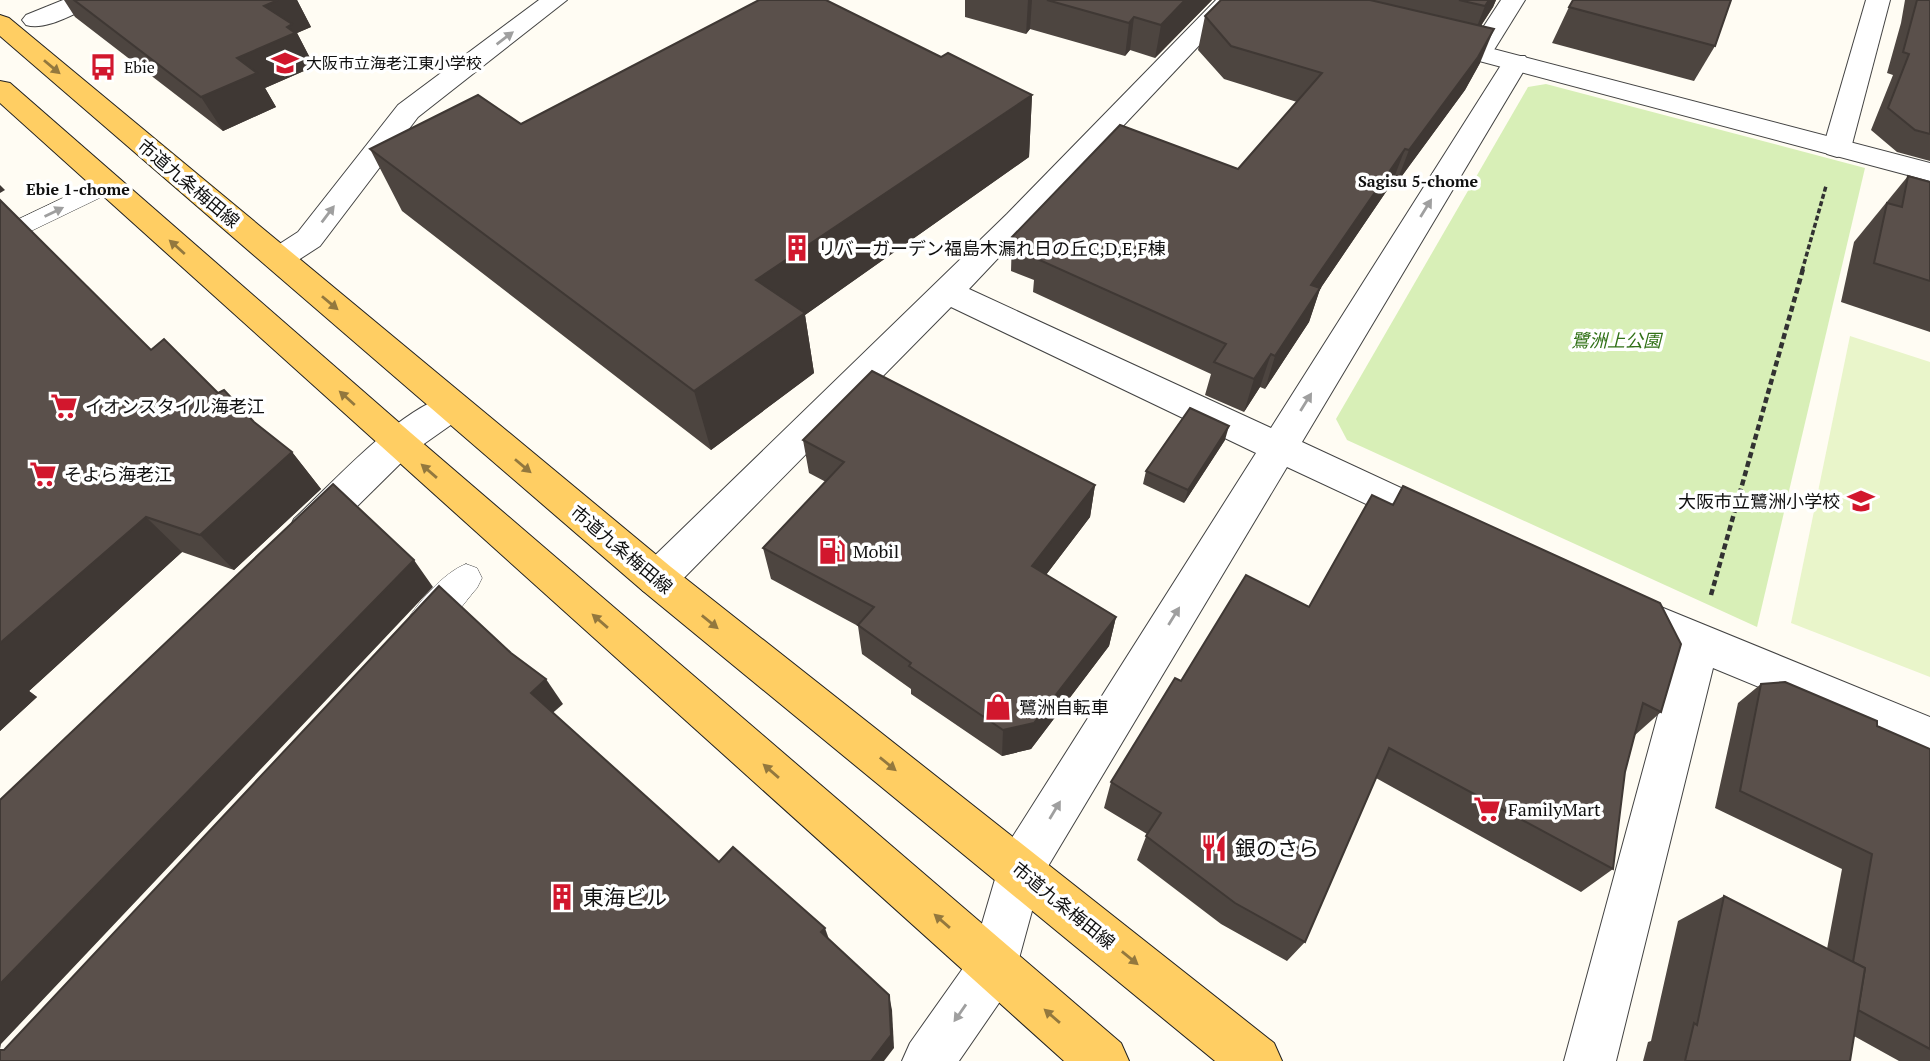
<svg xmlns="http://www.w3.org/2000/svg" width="1930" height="1061" font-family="'PT Serif','Noto Sans JP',serif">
<rect width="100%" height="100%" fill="#fffcf3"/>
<polygon fill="#d8efb7" points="1546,84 1865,168 1757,627 1347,440 1336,419 1528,87"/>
<polygon fill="#e9f5ca" points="1850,336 1930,362 1930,677 1791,623"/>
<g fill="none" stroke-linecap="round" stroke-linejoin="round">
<defs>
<g id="service">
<polygon points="107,177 116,180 119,185 116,190 0,246 0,228"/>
<path d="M466,564l11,4 5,10 -5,10c-17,19 -40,58 -68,48l-5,-10c11,-21 40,-54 62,-62z"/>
</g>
<g id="minor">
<path d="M63,0h34l-3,5c-20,8 -47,26 -68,20l-4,-5 4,-5z"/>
<polygon points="539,0 567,0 418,117 320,246 289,266 278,269 267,266 262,259 267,252 298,232 398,105"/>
<polygon points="1216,0 1242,0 969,289 1271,428 1503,62 1507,56 1525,56 1529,62 1302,442 1455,513 1460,524 1455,535 1441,539 1287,467 1041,878 1012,984 959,1061 902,1061 910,1043 973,954 1003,852 1256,453 951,307 671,591 657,596 643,591 637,579 643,567 1007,214"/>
<polygon points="1501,0 1525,0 1489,58 1471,58 1467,52"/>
<polygon points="1866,0 1890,0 1851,148 1847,154 1837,157 1827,154 1823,148"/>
<path d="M453,393l12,4 6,9 -6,9 -54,38 -89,88 -14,5 -14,-5 -5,-11 5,-11c43,-40 103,-109 159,-126z"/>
<polygon points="1629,594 1930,717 1930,758 1713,668 1616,1061 1564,1061 1675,652 1615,623 1609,611 1615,599"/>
</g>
<polygon id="tertiary" points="1432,33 1930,163 1930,181 1423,46 1419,41 1423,36"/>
<g id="primary">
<polygon points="0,15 9,18 671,567 1274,1043 1282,1061 1215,1061 643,591 0,36"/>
<polygon points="0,81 10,83 411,433 1121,1043 1129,1061 1064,1061 0,103"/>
</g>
</defs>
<use href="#service" stroke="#434343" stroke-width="1"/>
<use href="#minor" stroke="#434343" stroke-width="2"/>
<use href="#tertiary" stroke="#434343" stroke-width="2"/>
<use href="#primary" stroke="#212121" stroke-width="2"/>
<polyline stroke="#323232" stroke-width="3.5" stroke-dasharray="5 2.5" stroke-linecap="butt" points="1802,271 1826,186"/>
<polyline stroke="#323232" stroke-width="4.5" stroke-dasharray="6 3.5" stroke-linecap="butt" points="1711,595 1803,269"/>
<use href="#service" fill="#fff" fill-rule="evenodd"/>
<use href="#minor" fill="#fff" fill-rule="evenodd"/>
<use href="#tertiary" fill="#fff" fill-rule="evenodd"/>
<use href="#primary" fill="#ffce63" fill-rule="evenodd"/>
</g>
<g fill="#4d4540">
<polygon points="64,0 297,0 311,27 297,33 310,58 309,59 313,67 265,88 276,107 223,131 75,17"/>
<polygon points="965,0 1212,0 1155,58 1130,50 1125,56 1030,29 1026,34 965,17"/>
<polygon points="1221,0 1496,0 1493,7 1481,26 1480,63 1465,90 1396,184 1392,183 1320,289 1309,322 1265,389 1260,387 1244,412 1205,395 1211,374 1033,292 1034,280 1011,271 1012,237 1238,169 1297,102 1224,79 1198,50 1205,16"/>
<polygon points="1905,0 1930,0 1930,161 1897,152 1871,130 1893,75 1887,73 1901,23"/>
<polygon points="1569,7 1715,46 1694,81 1552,43"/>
<polygon points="941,57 1032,95 1029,157 805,315 814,373 711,450 402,211 370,149 521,124"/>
<polygon points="1908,176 1930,182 1930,332 1841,302 1854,242"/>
<polygon points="0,200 151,350 218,393 292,452 321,489 234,570 182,552 29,691 37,697 0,731"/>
<polygon points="803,440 1095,485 1090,517 1046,575 1116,617 1109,646 1031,749 1002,756 911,694 911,689 862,654 858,626 771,579 763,548 826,482 809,473"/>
<polygon points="1225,440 1184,503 1143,484 1146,471"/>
<polygon points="1372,495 1661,712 1634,736 1625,772 1613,869 1581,892 1376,778 1305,942 1287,961 1221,924 1137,860 1147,834 1104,808 1111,782 1181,681 1309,607"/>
<polygon points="1761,684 1877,726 1930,749 1930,1061 1899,1061 1854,1036 1850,1061 1643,1061 1648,1042 1651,1041 1678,921 1724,896 1827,949 1842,869 1715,808 1738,703"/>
</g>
<g fill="#3f3834">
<polygon points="278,0 297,0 311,27 297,33 310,58 309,59 313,67 265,88 276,107 223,131 201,97 237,58 264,6"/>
<polygon points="1028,0 1032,0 1030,29 1026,34"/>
<polygon points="1185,0 1212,0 1155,58 1161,25"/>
<polygon points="1489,0 1496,0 1493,7 1472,39 1485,6"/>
<polygon points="1134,17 1130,50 1125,56 1129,23"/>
<polygon points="1494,29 1480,63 1465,90 1396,184 1409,150"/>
<polygon points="1032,95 1029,157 805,315 814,373 711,450 694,391 756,280"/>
<polygon points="1405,149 1392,183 1320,289 1309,322 1265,389 1275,356 1311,285"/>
<polygon points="0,185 5,190 0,193"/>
<polygon points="1271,354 1260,387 1244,412 1254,379"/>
<polygon points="1229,426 1225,440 1184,503 1188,490"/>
<polygon points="292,452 321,489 234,570 200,535"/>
<polygon points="1095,485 1090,517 1029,597 1032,566"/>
<polygon points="146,517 182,552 29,691 37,697 0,731 0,643"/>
<polygon points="414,560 433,587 1,1044 0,1049 0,984"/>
<polygon points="1116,617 1109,646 1031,749 1002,756 1003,730"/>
<polygon points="546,679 563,704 548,717 531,693"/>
<polygon points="825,928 831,945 821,932"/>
<polygon points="889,995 892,1010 894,1048 884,1061 871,1061"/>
</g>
<g fill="#5a504b" stroke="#3f3834" stroke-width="2">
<polygon points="74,0 278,0 264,6 292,24 287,27 295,33 237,58 257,73 201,97"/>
<polygon points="759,0 826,0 941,57 948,53 1032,95 756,280 805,313 694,391 370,149 478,95 521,124"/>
<polygon points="1047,0 1185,0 1161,25 1134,17 1129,23"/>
<polygon points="1221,0 1370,0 1494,29 1478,57 1409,150 1405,149 1311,285 1320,288 1275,356 1271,354 1254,379 1214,362 1226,344 1035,258 1043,250 1012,237 1120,125 1238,169 1322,73 1231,46 1205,16"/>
<polygon points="1459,0 1489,0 1485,6"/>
<polygon points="1573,0 1731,0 1715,46 1569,7"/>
<polygon points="1917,0 1930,0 1930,134 1915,130 1888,108 1909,54 1903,52"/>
<polygon points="1908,176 1930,182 1930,281 1874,263 1887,203 1902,207"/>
<polygon points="0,200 151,350 164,339 218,393 224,390 254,422 292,452 200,535 146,517 0,643"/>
<polygon points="872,371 1095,485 1032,566 1116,617 1034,723 1003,730 909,666 911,663 858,625 874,607 763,548 844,462 803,440"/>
<polygon points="1190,408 1229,426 1188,490 1146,471"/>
<polygon points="333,484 414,560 0,984 0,800"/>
<polygon points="1403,486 1660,603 1681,644 1661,712 1643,703 1625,772 1613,869 1389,748 1305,942 1235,903 1146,836 1161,813 1111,782 1175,678 1181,681 1246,575 1309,607 1372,495 1393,505"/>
<polygon points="439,586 511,653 546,679 531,693 719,862 733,847 825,928 821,932 889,995 891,1035 871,1061 0,1061 0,1050 4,1050"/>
<polygon points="1785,682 1877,721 1877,726 1930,749 1930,1049 1858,1010 1865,968 1853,962 1872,854 1740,791 1761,684"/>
<polygon points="1724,896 1865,968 1850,1061 1685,1061 1694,1023 1697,1025"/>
</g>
<defs><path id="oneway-solid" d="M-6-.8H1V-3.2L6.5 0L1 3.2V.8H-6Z" transform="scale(1.75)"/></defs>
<g fill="#9f9f9f">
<use href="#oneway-solid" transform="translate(505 38) rotate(-37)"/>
<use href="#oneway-solid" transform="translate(1426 208) rotate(-58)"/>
<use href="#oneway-solid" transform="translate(54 212) rotate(-26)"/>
<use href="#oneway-solid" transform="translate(328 214) rotate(-53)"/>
<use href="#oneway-solid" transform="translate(1306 402) rotate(-58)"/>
<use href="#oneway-solid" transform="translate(1174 616) rotate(-58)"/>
<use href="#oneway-solid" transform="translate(1055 810) rotate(-59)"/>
<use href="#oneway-solid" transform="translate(960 1013) rotate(125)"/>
</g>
<g fill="#93783e">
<use href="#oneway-solid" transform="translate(52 67) rotate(40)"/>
<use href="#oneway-solid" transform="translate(177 247) rotate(-138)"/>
<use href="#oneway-solid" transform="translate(330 303) rotate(40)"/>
<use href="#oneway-solid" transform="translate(347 398) rotate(-138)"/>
<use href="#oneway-solid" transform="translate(523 466) rotate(40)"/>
<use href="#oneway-solid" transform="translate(429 471) rotate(-139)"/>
<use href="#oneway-solid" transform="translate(600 621) rotate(-139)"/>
<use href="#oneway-solid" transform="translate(710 622) rotate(39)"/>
<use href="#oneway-solid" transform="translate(888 764) rotate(39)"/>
<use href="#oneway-solid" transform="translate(771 771) rotate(-139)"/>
<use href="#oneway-solid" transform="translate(942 921) rotate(-139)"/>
<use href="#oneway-solid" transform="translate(1130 958) rotate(39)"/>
<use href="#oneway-solid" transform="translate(1052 1016) rotate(-139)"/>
</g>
<defs>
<symbol id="school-bare" viewBox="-9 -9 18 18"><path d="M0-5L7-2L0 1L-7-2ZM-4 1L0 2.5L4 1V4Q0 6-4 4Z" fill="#d2172d" stroke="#fff" stroke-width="2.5" paint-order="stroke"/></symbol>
<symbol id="bus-bare" viewBox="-9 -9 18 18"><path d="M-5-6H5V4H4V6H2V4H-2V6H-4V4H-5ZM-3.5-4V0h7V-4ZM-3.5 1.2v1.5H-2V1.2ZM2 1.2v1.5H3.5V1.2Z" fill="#d2172d" stroke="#fff" stroke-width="2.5" paint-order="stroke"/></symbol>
<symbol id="building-bare" viewBox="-9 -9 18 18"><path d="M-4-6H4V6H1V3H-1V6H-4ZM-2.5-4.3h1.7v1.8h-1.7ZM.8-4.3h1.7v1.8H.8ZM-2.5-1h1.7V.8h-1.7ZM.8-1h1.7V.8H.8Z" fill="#d2172d" stroke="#fff" stroke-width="2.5" paint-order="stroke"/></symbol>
<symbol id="supermarket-bare" viewBox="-9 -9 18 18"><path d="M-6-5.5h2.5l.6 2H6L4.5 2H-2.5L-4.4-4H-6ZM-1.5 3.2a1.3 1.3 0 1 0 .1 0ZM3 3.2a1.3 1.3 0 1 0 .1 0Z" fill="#d2172d" stroke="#fff" stroke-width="2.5" paint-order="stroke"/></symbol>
<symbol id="fuel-bare" viewBox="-9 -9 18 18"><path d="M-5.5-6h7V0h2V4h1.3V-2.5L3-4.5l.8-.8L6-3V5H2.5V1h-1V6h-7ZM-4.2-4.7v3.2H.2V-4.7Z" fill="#d2172d" stroke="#fff" stroke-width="2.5" paint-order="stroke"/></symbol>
<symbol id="shop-bare" viewBox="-9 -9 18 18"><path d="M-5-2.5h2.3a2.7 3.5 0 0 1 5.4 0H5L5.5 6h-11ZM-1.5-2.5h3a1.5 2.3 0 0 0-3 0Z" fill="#d2172d" stroke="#fff" stroke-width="2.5" paint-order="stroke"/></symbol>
<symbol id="restaurant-bare" viewBox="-9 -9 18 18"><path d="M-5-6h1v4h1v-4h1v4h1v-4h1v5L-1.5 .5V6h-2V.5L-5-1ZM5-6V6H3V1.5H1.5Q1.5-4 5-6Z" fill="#d2172d" stroke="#fff" stroke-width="2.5" paint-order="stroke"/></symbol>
</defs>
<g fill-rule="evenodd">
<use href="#school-bare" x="266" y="44" width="38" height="38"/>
<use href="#bus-bare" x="84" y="48" width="38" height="38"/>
<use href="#building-bare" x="778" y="229" width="38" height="38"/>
<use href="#supermarket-bare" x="45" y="387" width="38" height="38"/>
<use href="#supermarket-bare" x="24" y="455" width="38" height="38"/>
<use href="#school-bare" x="1842" y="482" width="38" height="38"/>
<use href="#fuel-bare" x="813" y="532" width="38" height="38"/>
<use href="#shop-bare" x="979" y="688" width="38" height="38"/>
<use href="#supermarket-bare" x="1468" y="790" width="38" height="38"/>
<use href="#restaurant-bare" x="1195" y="829" width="38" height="38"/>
<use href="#building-bare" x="543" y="878" width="38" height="38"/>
</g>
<g text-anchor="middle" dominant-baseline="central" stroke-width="7" stroke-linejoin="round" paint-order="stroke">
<g font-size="16" fill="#101010" stroke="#fff" text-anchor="start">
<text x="306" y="63">大阪市立海老江東小学校</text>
<text x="124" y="67">Ebie</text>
</g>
<g font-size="16" font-weight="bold" fill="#101010" stroke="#fff">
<text x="1418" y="181">Sagisu 5-chome</text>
<text x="78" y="189">Ebie 1-chome</text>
</g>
<g font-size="18" fill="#101010" stroke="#fff">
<text transform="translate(189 183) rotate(40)">市道九条梅田線</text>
<text transform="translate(622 549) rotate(40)">市道九条梅田線</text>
<text transform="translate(1064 905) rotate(39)">市道九条梅田線</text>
</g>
<g font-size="18" fill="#101010" stroke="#fff" text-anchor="start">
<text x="818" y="248">リバーガーデン福島木漏れ日の丘C,D,E,F棟</text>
<text x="85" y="406">イオンスタイル海老江</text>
<text x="64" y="474">そよら海老江</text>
<text x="1840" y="501" text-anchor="end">大阪市立鷺洲小学校</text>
<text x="853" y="551">Mobil</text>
<text x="1019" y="707">鷺洲自転車</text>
<text x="1508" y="809">FamilyMart</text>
</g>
<g font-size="18" font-style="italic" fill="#317117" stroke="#fff">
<text x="1616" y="340">鷺洲上公園</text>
</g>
<g font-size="21" fill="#101010" stroke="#fff" text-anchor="start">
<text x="1235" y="848">銀のさら</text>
<text x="583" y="897">東海ビル</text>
</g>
</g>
</svg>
